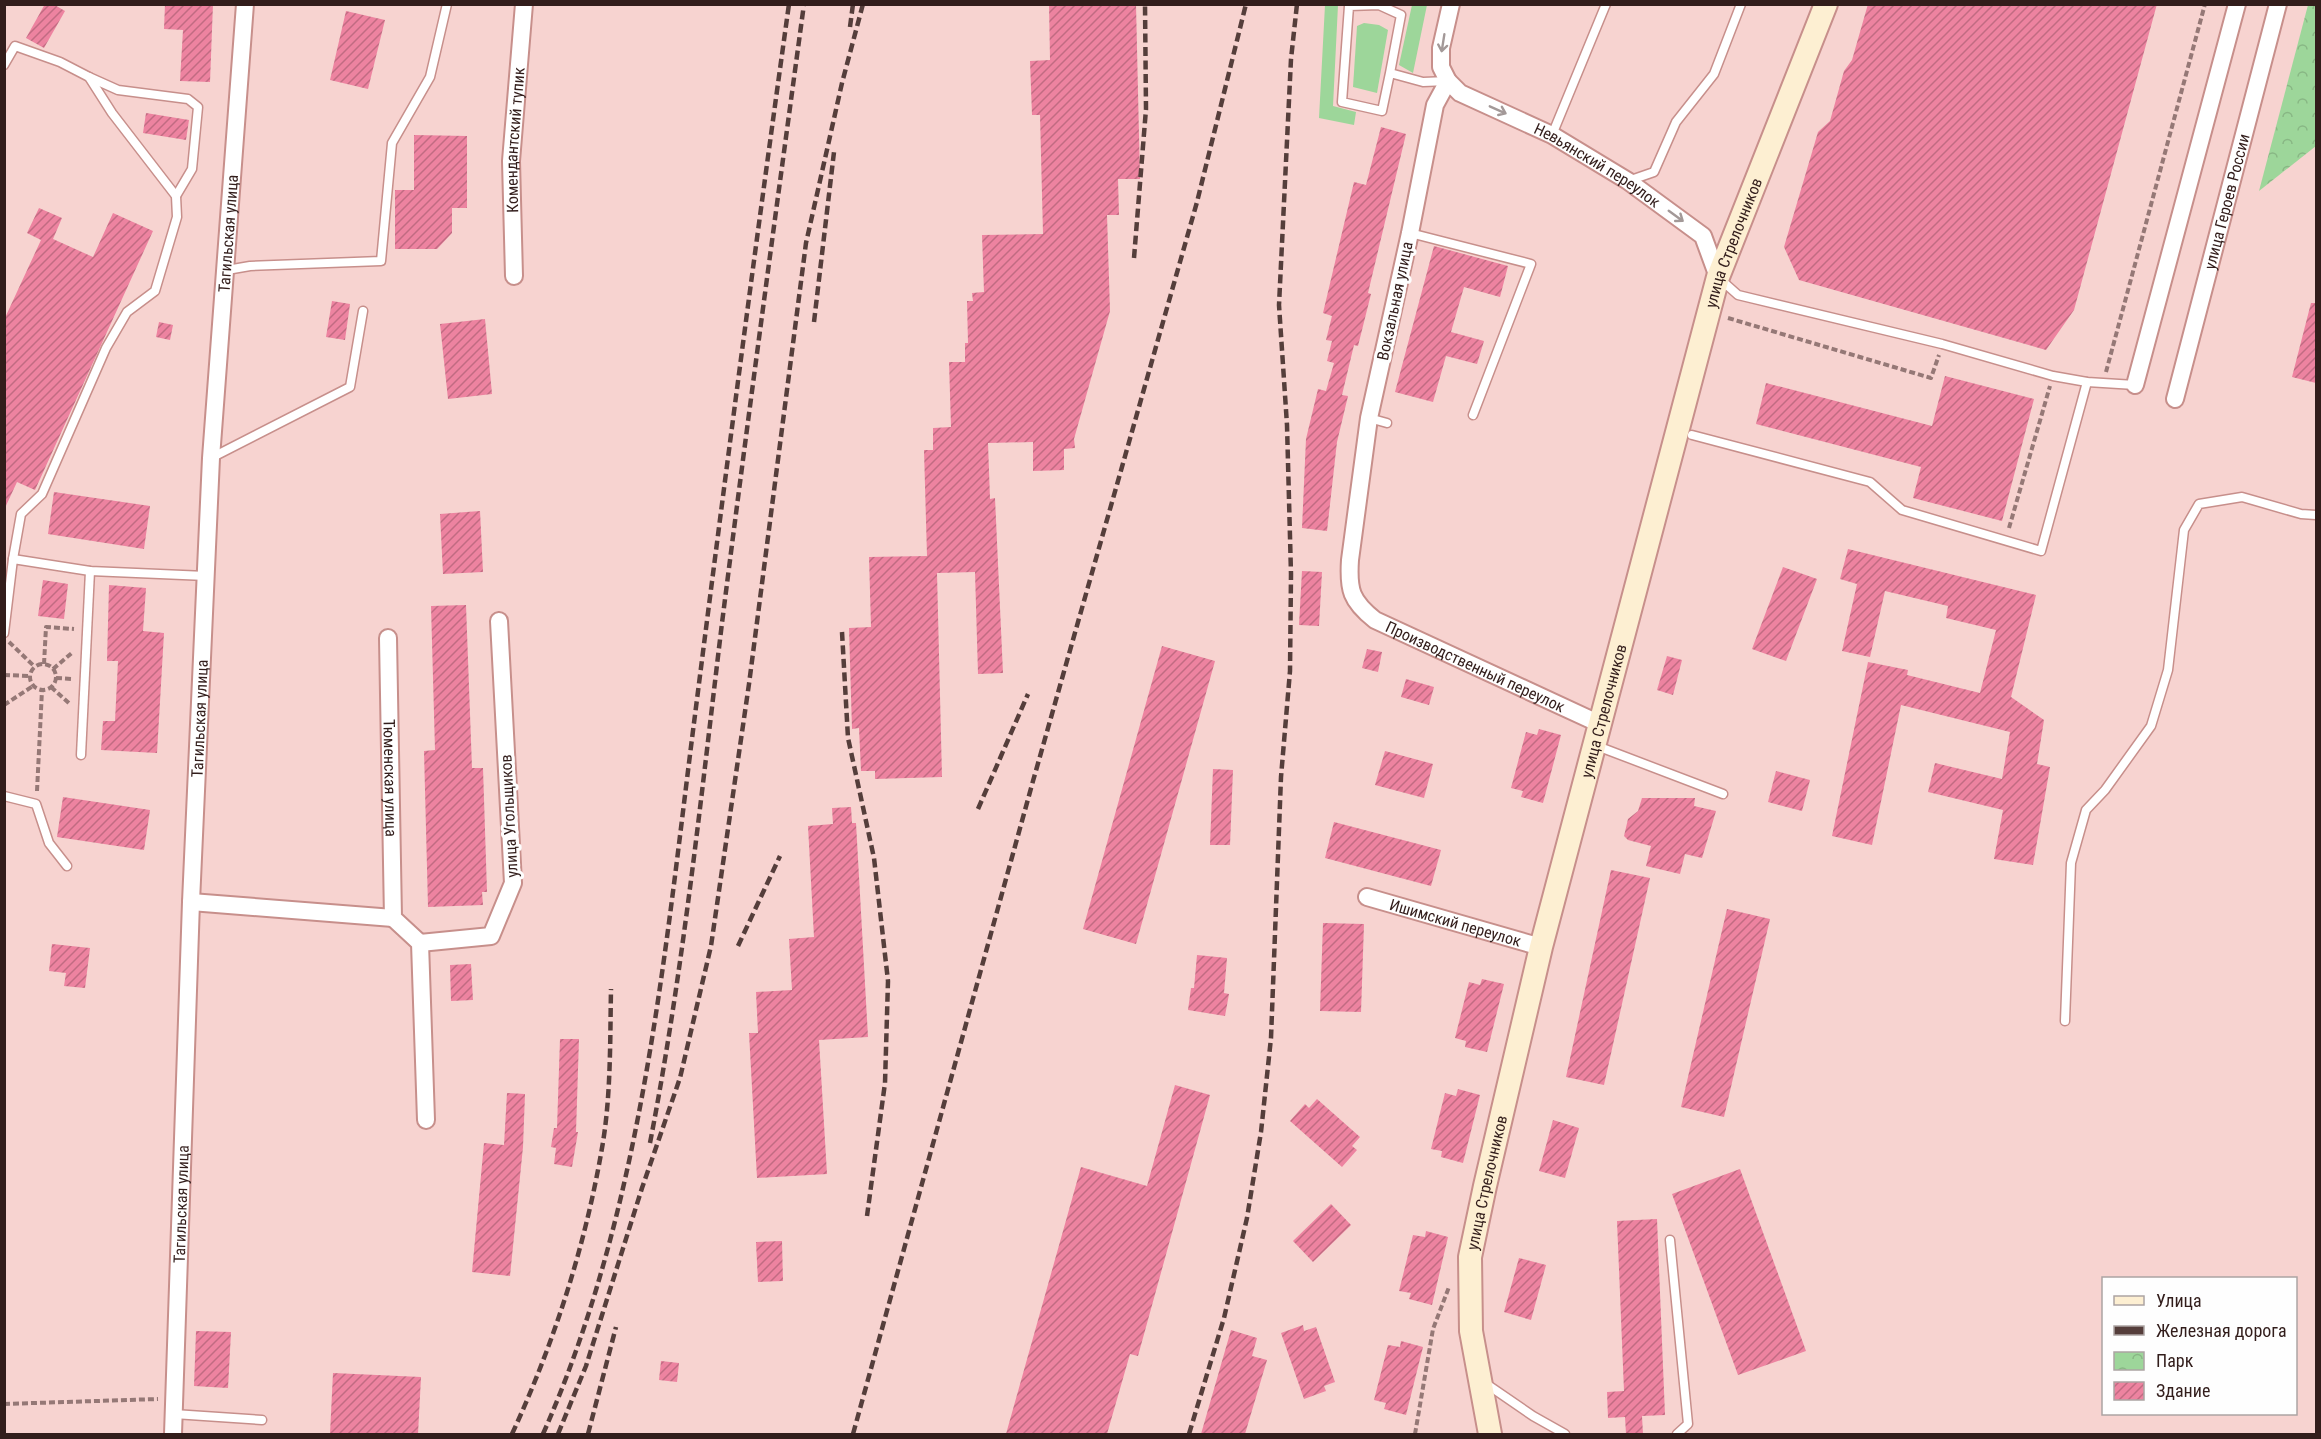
<svg xmlns="http://www.w3.org/2000/svg" width="2321" height="1439" font-family="'Roboto Condensed',sans-serif">
<defs>
<pattern id="park-crowns" width="20" height="18" patternUnits="userSpaceOnUse" patternTransform="scale(1.5)"><rect width="20" height="18" fill="#9dd69a"/><path d="M2 6a3 3 0 1 1 6 0M12 15a3 3 0 1 1 6 0" fill="none" stroke="#88b784"/></pattern>
<pattern id="building-hatch" width="6" height="6" patternUnits="userSpaceOnUse" patternTransform="scale(1.5)"><rect width="6" height="6" fill="#ed83a0"/><path d="M-1 1l2-2M0 6l6-6M5 7l2-2" fill="none" stroke="#c16b82"/></pattern>
</defs>
<rect width="100%" height="100%" fill="#f7d3d0"/>
<g fill="#9dd69a">
<polygon points="1325,5 1338,5 1333,106 1356,112 1354,125 1319,118"/>
<polygon points="1412,5 1427,5 1413,73 1399,65"/>
<polygon points="1364,23 1379,25 1388,30 1377,93 1353,87 1357,26"/>
</g>
<polygon fill="url(#park-crowns)" points="2308,5 2316,5 2316,146 2259,191"/>
<g fill="url(#building-hatch)">
<polygon points="45,4 53,4 65,11 44,48 26,38"/>
<polygon points="165,4 213,4 210,82 180,81 183,30 164,29"/>
<polygon points="1049,4 1136,4 1140,179 1118,179 1119,215 1107,215 1110,311 1074,439 1075,448 1064,449 1064,470 1033,471 1033,442 988,443 990,499 995,498 1003,673 978,674 975,572 937,573 942,777 875,779 875,771 861,771 859,728 852,729 849,628 871,627 869,557 927,556 924,450 933,450 933,428 951,427 949,362 965,362 965,343 968,343 967,301 973,301 972,293 984,292 982,235 1043,234 1040,115 1032,115 1030,61 1050,60"/>
<polygon points="1868,4 2157,4 2074,310 2046,350 1799,280 1784,247 1818,132 1830,121 1844,71 1852,60"/>
<polygon points="346,11 385,20 368,89 330,80"/>
<polygon points="146,113 189,120 186,140 143,133"/>
<polygon points="1381,127 1406,134 1368,293 1371,294 1358,346 1354,345 1342,395 1348,396 1337,442 1327,531 1302,528 1306,439 1318,389 1326,391 1334,363 1327,361 1332,341 1326,340 1332,316 1323,313 1354,182 1366,185"/>
<polygon points="414,135 467,136 467,208 452,208 452,233 437,249 395,249 395,190 414,190"/>
<polygon points="39,208 62,218 53,239 93,257 113,213 153,231 35,490 17,482 4,510 4,320 41,240 27,233"/>
<polygon points="1434,246 1508,266 1500,297 1464,287 1451,332 1484,341 1477,364 1446,356 1433,402 1395,392"/>
<polygon points="332,301 350,304 345,340 326,337"/>
<polygon points="2311,303 2316,303 2316,383 2292,377"/>
<polygon points="485,319 492,394 448,399 440,324"/>
<polygon points="159,322 173,325 170,340 156,337"/>
<polygon points="1945,376 2034,399 2002,521 1913,498 1921,467 1756,424 1766,383 1932,426"/>
<polygon points="54,492 150,506 144,549 48,534"/>
<polygon points="480,511 483,572 443,574 440,514"/>
<polygon points="1848,549 2036,595 2011,697 2044,720 2037,764 2050,767 2033,865 1994,859 2003,810 1928,792 1935,763 2002,779 2010,732 1901,705 1872,845 1832,836 1868,662 1908,670 1907,675 1980,693 1996,630 1946,618 1948,606 1885,591 1870,657 1842,651 1857,584 1840,579"/>
<polygon points="1783,567 1817,579 1786,661 1752,649"/>
<polygon points="1302,571 1322,572 1319,626 1299,625"/>
<polygon points="43,580 68,584 64,619 38,616"/>
<polygon points="109,585 146,588 143,631 164,633 157,753 101,750 103,721 115,721 118,661 107,661"/>
<polygon points="466,605 472,768 483,768 487,892 482,892 483,905 428,907 424,751 435,750 431,606"/>
<polygon points="1162,646 1215,661 1136,944 1083,929"/>
<polygon points="1367,649 1382,652 1378,672 1362,668"/>
<polygon points="1667,656 1682,660 1673,695 1657,690"/>
<polygon points="1406,679 1434,687 1429,705 1401,697"/>
<polygon points="1539,729 1561,735 1543,803 1521,797 1523,791 1511,788 1526,732 1537,735"/>
<polygon points="1385,751 1433,764 1424,798 1375,785"/>
<polygon points="1213,769 1233,770 1230,845 1210,845"/>
<polygon points="1776,771 1810,780 1802,811 1768,802"/>
<polygon points="63,797 150,810 144,850 57,837"/>
<polygon points="1642,798 1695,798 1694,806 1716,811 1702,858 1685,854 1680,874 1646,866 1651,846 1628,840 1624,836 1628,819 1638,811"/>
<polygon points="851,807 852,823 856,823 868,1037 819,1040 827,1174 757,1178 749,1033 758,1033 756,992 792,990 789,939 814,937 808,826 833,824 832,808"/>
<polygon points="1334,822 1441,850 1431,886 1325,858"/>
<polygon points="1611,870 1650,878 1604,1085 1566,1077"/>
<polygon points="1727,909 1770,919 1724,1117 1681,1107"/>
<polygon points="1323,923 1364,924 1361,1012 1320,1011"/>
<polygon points="52,944 90,948 85,988 64,986 66,973 49,971"/>
<polygon points="1197,955 1227,958 1224,993 1229,994 1225,1016 1188,1010 1191,988 1194,988"/>
<polygon points="471,964 473,1000 451,1001 450,965"/>
<polygon points="1482,979 1504,984 1487,1052 1465,1047 1466,1041 1455,1038 1469,982 1480,985"/>
<polygon points="560,1039 579,1039 576,1132 578,1132 572,1167 554,1164 556,1148 551,1147 554,1128 557,1128"/>
<polygon points="1175,1085 1210,1095 1138,1356 1130,1354 1107,1434 1006,1434 1081,1167 1147,1186"/>
<polygon points="1458,1089 1480,1095 1463,1163 1441,1157 1442,1151 1431,1149 1445,1093 1456,1096"/>
<polygon points="507,1093 525,1094 523,1147 510,1276 472,1272 484,1143 504,1145"/>
<polygon points="1317,1099 1360,1137 1352,1146 1357,1150 1342,1167 1290,1121 1305,1104 1309,1108"/>
<polygon points="1553,1120 1579,1128 1565,1178 1539,1171"/>
<polygon points="1740,1169 1806,1351 1738,1375 1672,1194"/>
<polygon points="1331,1204 1351,1225 1313,1262 1293,1241"/>
<polygon points="1657,1219 1665,1415 1642,1416 1643,1434 1626,1434 1625,1417 1608,1418 1607,1392 1624,1391 1617,1221"/>
<polygon points="1426,1231 1448,1237 1432,1305 1409,1299 1411,1293 1399,1291 1413,1235 1425,1237"/>
<polygon points="782,1241 783,1281 758,1282 756,1242"/>
<polygon points="1519,1258 1546,1265 1531,1320 1504,1312"/>
<polygon points="1303,1325 1304,1331 1316,1327 1335,1382 1324,1386 1326,1391 1304,1399 1281,1333"/>
<polygon points="1231,1330 1257,1338 1252,1356 1267,1360 1245,1434 1201,1434"/>
<polygon points="196,1331 231,1332 228,1388 194,1386"/>
<polygon points="1401,1341 1423,1347 1406,1415 1384,1409 1386,1403 1374,1400 1388,1345 1400,1347"/>
<polygon points="661,1361 679,1363 677,1382 659,1380"/>
<polygon points="333,1373 421,1377 418,1434 330,1434"/>
</g>
<g fill="none" stroke-linecap="round" stroke-linejoin="round">
<defs>
<g id="lane">
<polyline points="4,65 15,46 60,62 89,77 112,113 176,196 177,217 155,291 127,312 106,348 42,494 21,514 13,559"/>
<polyline points="1390,73 1382,111 1342,102 1349,6 1379,5 1401,15 1390,73 1423,82 1448,81"/>
<polyline points="89,77 118,90 188,99 198,107 192,169 176,196"/>
<polyline points="1552,135 1606,4"/>
<polyline points="1628,181 1654,172 1676,122 1714,74 1741,4"/>
<polyline points="1410,233 1531,264 1473,415"/>
<polyline points="227,270 250,266 381,261 392,143 430,77 447,4"/>
<polyline points="1720,279 1738,295 1942,344 2053,376 2087,382 2135,385"/>
<polyline points="1369,418 1387,423"/>
<polyline points="1692,435 1870,482 1902,510 2041,551 2087,382"/>
<polyline points="211,458 350,387 363,311"/>
<polyline points="4,633 13,559 90,571 206,576"/>
<polyline points="1597,746 1723,794"/>
<polyline points="81,755 90,571"/>
<polyline points="4,796 36,804 49,843 67,866"/>
<polyline points="2065,1021 2071,863 2086,810 2105,790 2151,726 2168,670 2184,530 2199,504 2242,497 2301,514 2316,515"/>
<polyline points="1670,1240 1688,1424 1677,1434"/>
<polyline points="1485,1383 1533,1416 1565,1434"/>
<polyline points="174,1414 262,1420"/>
</g>
<g id="street">
<path id="s1" d="M1451,4l-10,44v19l7,14 12,12 92,42 76,46 75,55 15,41"/>
<path id="s2" d="M1448,81l-13,24 -25,128 -41,185 -19,142c-2,30 1,41 25,60l225,104"/>
<path id="s3" d="M514,276l-3,-115 13,-157"/>
<polyline points="2135,385 2237,4"/>
<path id="s4" d="M2175,399l103,-395"/>
<path id="s5" d="M388,638l5,280 27,25 6,177"/>
<path id="s6" d="M1367,897l174,50"/>
<polyline points="191,902 393,918"/>
<polyline points="420,943 491,936 513,883 499,621"/>
<path id="s7" d="M173,1434l18,-532 20,-444 34,-454"/>
</g>
<g id="secondary">
<path id="s8" d="M1490,1434l-19,-103 -1,-74 15,-71 56,-239 177,-670 108,-273"/>
</g>
</defs>
<use href="#lane" stroke="#c78f8b" stroke-width="11"/>
<use href="#street" stroke="#c78f8b" stroke-width="20"/>
<use href="#secondary" stroke="#c78f8b" stroke-width="26"/>
<g stroke="#957876" stroke-width="4" stroke-dasharray="6 3" stroke-linecap="butt">
<polyline points="1728,318 1931,378 1939,355"/>
<polyline points="2106,372 2205,4"/>
<polyline points="2009,528 2050,386"/>
<polyline points="9,642 35,667"/>
<polyline points="44,664 46,627 74,629"/>
<circle cx="43" cy="677" r="13"/>
<polyline points="53,669 73,652"/>
<polyline points="4,675 30,676"/>
<polyline points="56,678 73,679"/>
<polyline points="51,687 71,705"/>
<polyline points="4,705 33,686"/>
<polyline points="37,791 42,690"/>
<polyline points="4,1404 158,1399"/>
<polyline points="1415,1434 1433,1329 1449,1287"/>
</g>
<use href="#lane" stroke="#fff" stroke-width="8"/>
<use href="#street" stroke="#fff" stroke-width="16"/>
<use href="#secondary" stroke="#fdefd2" stroke-width="22"/>
<g stroke="#553e3b" stroke-width="4.5" stroke-dasharray="9 4.5" stroke-linecap="butt">
<polyline points="850,27 853,4"/>
<polyline points="1134,258 1146,109 1145,4"/>
<polyline points="814,322 834,152"/>
<polyline points="842,632 848,738 874,858 888,981 885,1083 867,1216"/>
<polyline points="978,809 1028,694"/>
<polyline points="738,946 780,856"/>
<path d="M650,1143c33,-171 51,-346 72,-520 26,-206 54,-412 82,-619"/>
<path d="M512,1434c42,-91 73,-187 90,-286 9,-51 8,-106 9,-159"/>
<path d="M543,1434c100,-226 121,-477 152,-719 30,-237 61,-474 94,-711"/>
<polyline points="558,1434 586,1366 642,1188 680,1078 711,946 749,684 806,243 842,83 863,4"/>
<polyline points="588,1434 616,1327"/>
<polyline points="853,1434 1033,781 1197,202 1246,4"/>
<polyline points="1189,1434 1224,1318 1247,1218 1261,1132 1271,1038 1281,777 1290,671 1291,574 1287,425 1279,305 1291,59 1297,4"/>
</g>
</g>
<defs><path id="oneway-shaft" d="M-6 0H5M1.5-3L5.5 0L1.5 3" fill="none" stroke-width="1.6" stroke-linecap="round" stroke-linejoin="round" transform="scale(1.5)"/></defs>
<g stroke="#a39998">
<use href="#oneway-shaft" transform="translate(1443 43) rotate(99)"/>
<use href="#oneway-shaft" transform="translate(1498 110) rotate(24)"/>
<use href="#oneway-shaft" transform="translate(1676 216) rotate(36)"/>
</g>
<g text-anchor="middle" dominant-baseline="central" stroke-width="6" stroke-linejoin="round" paint-order="stroke">
<g font-size="16" fill="#321d1b" stroke="#fefefe">
<text stroke="none"><textPath href="#s3" startOffset="136">Комендантский тупик</textPath></text>
<text stroke="none"><textPath href="#s1" startOffset="252">Невьянский переулок</textPath></text>
<text stroke="none"><textPath href="#s4" startOffset="204">улица Героев России</textPath></text>
<text stroke="none"><textPath href="#s7" startOffset="1202">Тагильская улица</textPath></text>
<text stroke="none"><textPath href="#s8" startOffset="1227">улица Стрелочников</textPath></text>
<text transform="translate(1395 301) rotate(-78)">Вокзальная улица</text>
<text stroke="none"><textPath href="#s2" startOffset="670">Производственный переулок</textPath></text>
<text stroke="none"><textPath href="#s8" startOffset="741">улица Стрелочников</textPath></text>
<text stroke="none"><textPath href="#s7" startOffset="716">Тагильская улица</textPath></text>
<text stroke="none"><textPath href="#s5" startOffset="140">Тюменская улица</textPath></text>
<text transform="translate(509 816) rotate(-93)">улица Угольщиков</text>
<text stroke="none"><textPath href="#s6" startOffset="92">Ишимский переулок</textPath></text>
<text stroke="none"><textPath href="#s8" startOffset="255">улица Стрелочников</textPath></text>
<text stroke="none"><textPath href="#s7" startOffset="230">Тагильская улица</textPath></text>
</g>
</g>
<rect width="2321" height="1439" fill="none" stroke="#321d1b" stroke-width="12"/>
<rect x="2102" y="1277" width="195" height="138" fill="#fefefe" stroke="#aca4a3" stroke-width="1.5"/>
<rect x="2114" y="1296" width="30" height="9" fill="#fdefd2" stroke="#aca4a3" stroke-width="1.5"/>
<text x="2156" y="1307" font-size="18" fill="#321d1b">Улица</text>
<rect x="2114" y="1326" width="30" height="9" fill="#553e3b" stroke="#aca4a3" stroke-width="1.5"/>
<text x="2156" y="1337" font-size="18" fill="#321d1b">Железная дорога</text>
<rect x="2114" y="1352" width="30" height="18" fill="url(#park-crowns)" stroke="#aca4a3" stroke-width="1.5"/>
<text x="2156" y="1367" font-size="18" fill="#321d1b">Парк</text>
<rect x="2114" y="1382" width="30" height="18" fill="url(#building-hatch)" stroke="#aca4a3" stroke-width="1.5"/>
<text x="2156" y="1397" font-size="18" fill="#321d1b">Здание</text>
</svg>
